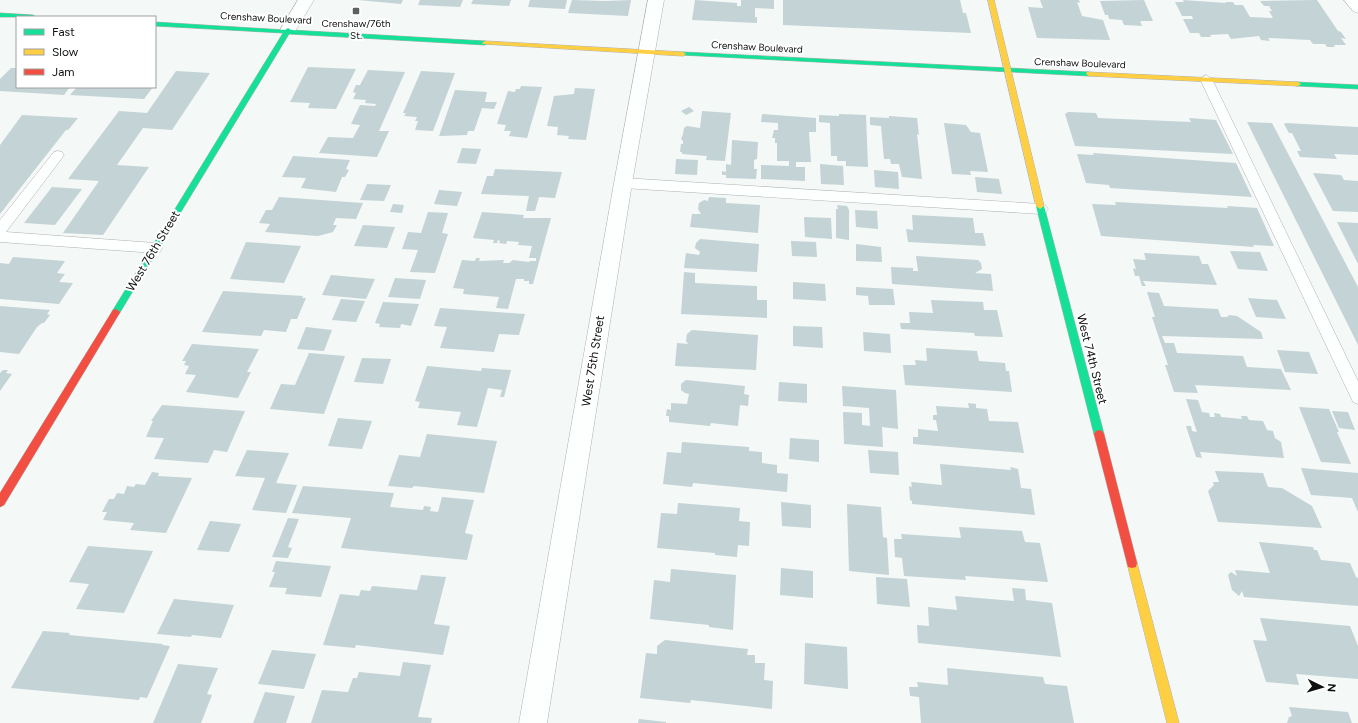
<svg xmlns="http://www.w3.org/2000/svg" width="1358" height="723" font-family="Figtree,sans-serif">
<rect width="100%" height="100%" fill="#f4f8f7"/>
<g fill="#c3d3d6">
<polygon points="358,0 403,0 401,4"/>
<polygon points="420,0 463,0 460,7 418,5"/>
<polygon points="473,0 511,0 509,6 471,4"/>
<polygon points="530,0 567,0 565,9 528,7"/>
<polygon points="572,0 605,1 631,0 628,16 568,13"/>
<polygon points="695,0 737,3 737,6 741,6 741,0 774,0 774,9 755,8 755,17 757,17 757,23 692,20"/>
<polygon points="783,0 960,0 963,13 966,13 971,33 783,25"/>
<polygon points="1040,0 1079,0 1080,3 1077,2 1082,16 1103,20 1110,40 1037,38 1028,7 1043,8"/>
<polygon points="1144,0 1153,21 1140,21 1142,26 1124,25 1122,20 1109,19 1108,15 1105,15 1100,1"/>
<polygon points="1183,0 1226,3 1225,2 1233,2 1235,5 1243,5 1250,17 1273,18 1269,11 1272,11 1269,6 1264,6 1260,1 1317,0 1338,31 1341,32 1346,39 1341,38 1346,45 1334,45 1335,47 1327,47 1325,44 1313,44 1310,40 1268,38 1270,41 1261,40 1259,36 1231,39 1228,34 1210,35 1211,37 1201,37 1199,33 1190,33 1183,19 1193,19 1192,16 1182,16 1175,2 1184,2"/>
<polygon points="308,67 356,69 336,109 308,108 310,103 290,102"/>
<polygon points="11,68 17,68 17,87 70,87 64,95 0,91 0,79"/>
<polygon points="368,70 405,72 379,131 389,131 377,157 319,153 328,137 353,138 360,125 351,124 360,105 375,106 376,104 365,103 366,100 353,99 356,93 353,92 356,85 360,85"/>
<polygon points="176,71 210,73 172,130 143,128 117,165 149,167 103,235 63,233 99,181 68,179 119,111 147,113"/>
<polygon points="421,71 455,73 433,131 415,130 418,121 415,121 417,117 404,116 406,113 403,113"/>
<polygon points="521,86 542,87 527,138 509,136 511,131 504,131 506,125 497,124 508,91 515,92 516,89 520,89"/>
<polygon points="77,87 153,87 144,99 70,95"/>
<polygon points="575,88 595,89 586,140 568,139 569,136 557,135 558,127 547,126 554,96 574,94"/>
<polygon points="455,90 487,92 485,102 497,102 494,109 482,108 474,131 468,131 467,135 439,136"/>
<polygon points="689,107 694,111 686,115 681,111"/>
<polygon points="702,111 731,113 725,161 706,160 707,156 682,154 682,152 680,152 681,144 683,144 683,141 681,139 683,134 684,128 687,126 700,128"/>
<polygon points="1068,112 1096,113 1098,118 1191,122 1189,118 1216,120 1233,154 1075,146 1065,114"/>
<polygon points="762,114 816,118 816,132 809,132 811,162 796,162 796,167 805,167 805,181 761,179 761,165 789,166 789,161 777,161 777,143 775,143 775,138 772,138 774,130 778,130 778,123 761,122"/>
<polygon points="839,114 866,115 868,167 846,166 846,161 837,161 837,156 831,156 830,123 819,122 819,115 839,116"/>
<polygon points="22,115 78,118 68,130 66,130 0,214 0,145"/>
<polygon points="889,116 917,118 919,135 917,134 922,179 902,177 899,164 891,164 890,159 884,159 881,126 870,125 870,117 889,118"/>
<polygon points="1247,122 1272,123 1358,287 1358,345"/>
<polygon points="944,123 966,125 971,132 980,133 988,172 970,171 971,175 952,174"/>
<polygon points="1286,123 1358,127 1358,155 1334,154 1337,159 1300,157 1297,151 1301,151 1292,133 1289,133 1284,124"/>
<polygon points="732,140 758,142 757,159 754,160 754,169 757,169 756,179 726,178 726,175 722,175 722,171 726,172 726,164 731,165"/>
<polygon points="462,148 481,149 476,164 457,163"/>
<polygon points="1093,153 1236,163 1252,197 1110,188 1109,185 1086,183 1077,154 1094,155"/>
<polygon points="293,156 350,160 346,169 349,170 345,177 342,177 336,192 301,188 306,178 282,177"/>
<polygon points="676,159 698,160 697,175 675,174"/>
<polygon points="820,164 843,166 844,185 821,184"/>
<polygon points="495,169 562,172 555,198 539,197 535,211 526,211 529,196 481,194 487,176 493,176"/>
<polygon points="874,170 898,172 899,189 875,187"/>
<polygon points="1313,173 1341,175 1344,180 1358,181 1358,212 1333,211"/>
<polygon points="975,177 999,179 1002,194 977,192"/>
<polygon points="367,184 391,185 384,201 360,200"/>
<polygon points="52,187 82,189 55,225 24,223"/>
<polygon points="439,190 462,192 457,206 434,204"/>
<polygon points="279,197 363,203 356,219 336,218 333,225 337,225 333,232 318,236 265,232 270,224 259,223 266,210 272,210"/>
<polygon points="709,197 726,198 726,203 760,205 758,233 690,227 692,214 701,214 698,209 699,203 704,200 708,201"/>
<polygon points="1115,202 1228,208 1227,206 1257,208 1274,246 1253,245 1254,247 1101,236 1092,204 1116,205"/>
<polygon points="393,204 404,205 402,213 390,212"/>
<polygon points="837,205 847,206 849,210 849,240 836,238 836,209 838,209"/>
<polygon points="855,210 877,211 878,229 856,227"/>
<polygon points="428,212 448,213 442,233 448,234 435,273 410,272 418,250 402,249 408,232 421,233"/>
<polygon points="482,212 524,215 523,218 551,218 533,284 529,284 529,281 524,281 524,279 516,279 508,309 496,308 499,297 463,294 464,289 453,288 462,260 475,261 476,258 480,258 479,261 504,260 503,263 509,263 513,260 529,262 530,261 536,261 536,258 529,258 532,246 518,245 519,242 507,241 506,244 499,243 500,241 498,240 497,243 493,243 494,240 473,238"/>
<polygon points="912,215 973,218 975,233 983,233 986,246 908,242 906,229 913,230"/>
<polygon points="804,217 831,218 832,239 805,237"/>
<polygon points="1337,222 1358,223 1358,264"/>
<polygon points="363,225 395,227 387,248 354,246"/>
<polygon points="700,239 759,244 757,272 684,268 686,253 699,255 700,252 695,248 696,243"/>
<polygon points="791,241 816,242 817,257 792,256"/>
<polygon points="246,242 301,246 284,283 230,279"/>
<polygon points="856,244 881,247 882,262 856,261"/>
<polygon points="1230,251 1260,252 1268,271 1238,269"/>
<polygon points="1144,253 1199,256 1202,264 1208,264 1217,285 1143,281 1146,286 1142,286 1139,276 1135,276 1133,268 1136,269 1133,259 1146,260"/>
<polygon points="916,256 978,260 981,263 982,269 975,273 991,274 993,291 892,284 891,267 913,268 913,271 918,271"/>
<polygon points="13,257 65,261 57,273 65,274 59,282 73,283 59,304 0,299 0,263 9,264"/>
<polygon points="684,272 695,273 695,283 757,286 757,300 767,300 767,318 681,314"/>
<polygon points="331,275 375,279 366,299 322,295"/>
<polygon points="395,278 426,280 420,299 388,297"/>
<polygon points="793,282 825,284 826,301 793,299"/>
<polygon points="856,287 893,289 895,305 869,305 868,296 856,295"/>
<polygon points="223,291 303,296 302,298 306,298 297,319 291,319 286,332 264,330 261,336 202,332"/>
<polygon points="1147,292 1159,293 1164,306 1218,309 1221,317 1227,317 1229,315 1237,316 1261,332 1263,339 1162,336 1165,343 1174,343 1177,353 1243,356 1247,367 1281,369 1291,390 1195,385 1198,393 1174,392 1165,365 1168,365 1152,317 1155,317"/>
<polygon points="1248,298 1277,300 1286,319 1256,317"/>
<polygon points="341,299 365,301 356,322 332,320"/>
<polygon points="931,300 983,302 984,310 997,310 1003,337 975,336 974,333 901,329 900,323 910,323 909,312 933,313"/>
<polygon points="383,302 419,304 411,326 401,324 400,328 379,327 380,324 375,323"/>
<polygon points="0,306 50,310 47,314 50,315 44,323 42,323 37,327 19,354 0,352"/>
<polygon points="440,308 525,314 519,335 499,334 494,352 440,348 447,327 434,326"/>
<polygon points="793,326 822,327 823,348 793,346"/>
<polygon points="306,327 332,330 324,351 297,349"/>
<polygon points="692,330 758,335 756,370 675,366 677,343 688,344 686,341 687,334"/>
<polygon points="863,332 890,334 891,353 864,351"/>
<polygon points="192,344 259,349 247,372 251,372 238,398 186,392 196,375 185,374 189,366 184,365 186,361 182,361"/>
<polygon points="926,348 977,351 979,361 1005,363 1006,371 1009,371 1012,392 905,385 903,365 916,365 915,360 927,361"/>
<polygon points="1277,350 1309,352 1318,374 1285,372"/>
<polygon points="309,353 345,356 324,414 270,409 281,384 295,385"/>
<polygon points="362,358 391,359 383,384 354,382"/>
<polygon points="427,366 481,371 482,368 511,370 504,397 500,397 502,390 488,388 477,427 457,425 461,412 418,408 420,402 415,401"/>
<polygon points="3,370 8,370 6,373 12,374 0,391 0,373"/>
<polygon points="686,380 745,386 744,394 749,395 748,406 740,405 738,426 711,423 710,426 669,422 669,416 666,416 667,409 671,410 671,403 687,404 689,394 685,393 681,390 681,384"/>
<polygon points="779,382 807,384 807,403 778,401"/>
<polygon points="842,386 896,390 898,429 882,427 883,447 844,444 843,412 862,413 862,425 870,426 869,408 843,406"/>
<polygon points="1186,399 1198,400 1202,412 1209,413 1210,417 1215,417 1214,413 1220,414 1221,417 1242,419 1241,416 1247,416 1249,420 1263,421 1267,430 1273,431 1275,438 1281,442 1284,458 1200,452 1202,458 1196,457 1186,426 1191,426 1192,431 1197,432"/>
<polygon points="968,403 976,404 976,408 987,409 989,421 1018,422 1024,453 913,444 913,437 918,437 918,429 938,431 936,420 933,420 933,415 937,415 936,406 969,408"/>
<polygon points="162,405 245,411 227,452 214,450 208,463 154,459 164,438 146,437 153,421 151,421"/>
<polygon points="1299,407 1329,409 1339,432 1337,432 1351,464 1321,462"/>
<polygon points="1332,411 1348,412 1355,430 1339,428"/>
<polygon points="338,418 372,421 362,449 328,446"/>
<polygon points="427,434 497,441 484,493 414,486 412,488 388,486 399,455 420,457"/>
<polygon points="790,438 819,440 819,462 789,459"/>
<polygon points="682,442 749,447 749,451 762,452 762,463 777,465 777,473 788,474 787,492 693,483 692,487 663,484 667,452 681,453"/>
<polygon points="247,450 289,453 276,483 297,485 286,513 252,510 265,478 235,476"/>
<polygon points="868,450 898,452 899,475 870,473"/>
<polygon points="940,464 1011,470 1010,467 1018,469 1021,488 1031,489 1035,515 912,504 912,501 910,500 909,486 912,487 911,482 942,485"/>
<polygon points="1301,468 1358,473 1358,512 1352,498 1311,495"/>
<polygon points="1215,471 1263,473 1268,487 1282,488 1312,506 1322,528 1218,522 1208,491 1214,485 1213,482 1219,482"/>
<polygon points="152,472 159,473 158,476 192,478 166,533 130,530 134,523 103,520 107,512 102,512 109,499 114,499 117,493 124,494 127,486 134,487 136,484 145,485"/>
<polygon points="303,486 394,493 390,507 423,510 424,506 431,507 430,511 438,512 442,497 474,500 465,533 473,535 467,560 341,548 351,518 292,513"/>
<polygon points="781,502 811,505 811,528 782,526"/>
<polygon points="678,503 740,508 739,521 750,522 749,546 738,545 737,557 715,555 715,553 657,548 661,513 677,514"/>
<polygon points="847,504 881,507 883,537 887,538 889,575 849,571"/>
<polygon points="288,518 299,519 288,547 292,548 288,558 272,557"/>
<polygon points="210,521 241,524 229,552 197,550"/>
<polygon points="959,527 1022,531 1025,542 1040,543 1048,582 965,576 966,580 904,576 902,558 895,557 894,539 902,539 901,534 961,538"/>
<polygon points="1259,542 1313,547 1314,550 1317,550 1321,560 1350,563 1356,577 1358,578 1358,606 1244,597 1242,591 1239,596 1232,590 1228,575 1231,572 1237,576 1235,570 1270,573"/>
<polygon points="88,546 153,551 124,613 76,609 89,584 69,582"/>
<polygon points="276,561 331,566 321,597 285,594 287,588 269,587 275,572 272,572"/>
<polygon points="781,568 813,571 813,598 780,595"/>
<polygon points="671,569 736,575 733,630 709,627 709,625 650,619 654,580 670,582"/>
<polygon points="421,575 446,577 434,624 450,626 443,655 356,645 355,648 323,645 340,594 359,596 361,590 370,591 372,586 417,590"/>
<polygon points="876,577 907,579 910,607 877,604"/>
<polygon points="1012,588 1025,589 1026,600 1052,603 1061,657 918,643 917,625 929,626 928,607 957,610 955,596 1014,601"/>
<polygon points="174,599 234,605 221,638 192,635 191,637 157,634"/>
<polygon points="1260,618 1350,626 1358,646 1358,679 1296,674 1299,685 1266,682 1253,640 1267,641"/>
<polygon points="43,631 70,633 69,635 163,644 162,645 170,646 147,698 140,697 139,700 11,688"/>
<polygon points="665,640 748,649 747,655 755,655 755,663 765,663 764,680 773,681 772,709 691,700 690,703 640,698 646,653 657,654 657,646"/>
<polygon points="805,643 847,647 848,689 804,684"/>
<polygon points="272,650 316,654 304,689 258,684"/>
<polygon points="403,662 431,665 418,717 432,718 431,723 311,723 322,690 348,692 353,678 357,678 359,672 400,676"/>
<polygon points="178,664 218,668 207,694 212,695 201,723 153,723"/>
<polygon points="947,668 1043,677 1045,684 1067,686 1074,723 921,723 919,697 910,696 909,687 918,687 917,682 948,685"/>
<polygon points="265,692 295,696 286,723 253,723"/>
<polygon points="1289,707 1348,712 1352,723 1287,723 1289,717 1292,716"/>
<polygon points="639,719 666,722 666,723 638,723"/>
</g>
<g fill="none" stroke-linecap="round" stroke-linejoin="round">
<defs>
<g id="lane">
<polygon points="1206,75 1212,79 1358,381 1358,404 1353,402 1200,79"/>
<polygon points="58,151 62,152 64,155 62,158 6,232 155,243 160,244 162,248 160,252 155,253 0,242 0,220 54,152"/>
<polygon points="623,178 1041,204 1046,206 1048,209 1046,212 1041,214 623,188 619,186 617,183 619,180"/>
</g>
<g id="street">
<polygon points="298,0 314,0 294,33 282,33 280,30"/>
<polygon points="648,0 664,0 632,183 547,723 519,723 614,183"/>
<polygon points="1344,0 1358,0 1358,13 1353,11"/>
</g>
<g id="fast">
<polygon points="0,13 33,15 36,17 0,17"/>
<polygon points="155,22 285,30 288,28 291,30 485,41 488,43 485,45 289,34 119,314 116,315 112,312 113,310 283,33 155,26"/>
<polygon points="683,52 1089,72 1092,74 1089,76 681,55 680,54"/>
<polygon points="1296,82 1358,85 1358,89 1298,86 1296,86"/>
<polygon points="1040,203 1044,206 1104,434 1102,437 1099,438 1096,437 1094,434 1036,206"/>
</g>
<g id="slow">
<polygon points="988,0 994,0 1044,206 1040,209 1036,206"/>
<polygon points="485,41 683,52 686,54 683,56 483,44 482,43"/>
<polygon points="1087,72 1298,82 1301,84 1298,86 1089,76 1086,74"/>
<polygon points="1132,558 1136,559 1137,563 1179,723 1167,723 1127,563 1128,559"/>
</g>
<g id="jam">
<polygon points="116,309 120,312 119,314 4,505 0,507 0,493 113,310"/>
<polygon points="1099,430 1102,431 1104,434 1137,563 1136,567 1132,568 1128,567 1127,563 1094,434 1096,431"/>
</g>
</defs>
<use href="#lane" stroke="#aeb1b1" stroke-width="1"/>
<use href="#street" stroke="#aeb1b1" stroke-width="1"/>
<use href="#fast" stroke="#aeb1b1" stroke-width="1"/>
<use href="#slow" stroke="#aeb1b1" stroke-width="1"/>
<use href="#jam" stroke="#aeb1b1" stroke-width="1"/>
<use href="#lane" fill="#fdfefe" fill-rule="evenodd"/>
<use href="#street" fill="#fdfefe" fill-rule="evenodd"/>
<use href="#fast" fill="#16e098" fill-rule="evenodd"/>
<use href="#slow" fill="#ffcf43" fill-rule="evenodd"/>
<use href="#jam" fill="#f24e42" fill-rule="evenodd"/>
</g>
<rect fill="#5e6161" stroke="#fff" stroke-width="1.5" x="352" y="7" width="8" height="8" rx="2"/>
<g text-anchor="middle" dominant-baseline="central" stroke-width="4" stroke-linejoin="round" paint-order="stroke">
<g font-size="10" fill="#0e1010" stroke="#fff">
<text transform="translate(266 18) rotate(3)">Crenshaw Boulevard</text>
<text transform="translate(757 47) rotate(3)">Crenshaw Boulevard</text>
<text transform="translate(1080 63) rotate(2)">Crenshaw Boulevard</text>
</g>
<g font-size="10" fill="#0e1010" stroke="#fff">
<text x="356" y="23">Crenshaw/76th<tspan x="356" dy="12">St.</tspan></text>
</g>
<g font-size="12" fill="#0e1010" stroke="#fff">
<text transform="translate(153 251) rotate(-59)">West 76th Street</text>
<text transform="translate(1092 359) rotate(76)">West 74th Street</text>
<text transform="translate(593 361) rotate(-81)">West 75th Street</text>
</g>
</g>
<rect x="16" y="16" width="140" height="72" fill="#ffffff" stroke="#9f9f9f"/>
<rect x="24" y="29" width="20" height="6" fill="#16e098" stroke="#9f9f9f"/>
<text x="52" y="36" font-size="12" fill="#0e1010">Fast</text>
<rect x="24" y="49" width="20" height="6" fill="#ffcf43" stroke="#9f9f9f"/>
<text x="52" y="56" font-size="12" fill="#0e1010">Slow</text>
<rect x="24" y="69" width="20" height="6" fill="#f24e42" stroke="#9f9f9f"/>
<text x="52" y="76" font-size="12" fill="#0e1010">Jam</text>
<g transform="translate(1322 687) rotate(95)" stroke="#ffffff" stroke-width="3" paint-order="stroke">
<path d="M0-3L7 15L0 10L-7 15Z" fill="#0e1010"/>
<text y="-6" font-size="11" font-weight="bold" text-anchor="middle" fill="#0e1010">N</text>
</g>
</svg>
